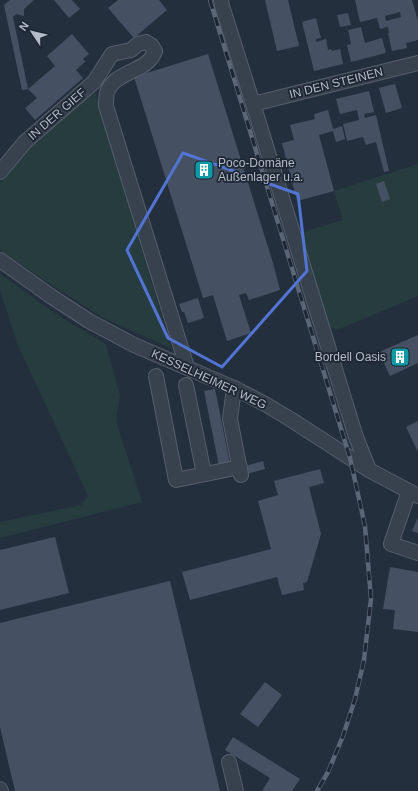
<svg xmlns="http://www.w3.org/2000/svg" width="418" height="791" font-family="Arial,sans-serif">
<rect width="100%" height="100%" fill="#242f3e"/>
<g fill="#263c3f">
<polygon points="95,91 171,348 105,319 56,288 0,250 0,183 30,145"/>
<polygon points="418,164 418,296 337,330 327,326 300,233 343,220 334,191"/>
<polygon points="0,274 61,317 106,344 120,396 116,421 142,502 0,538 0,522 81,505 88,496 17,343 0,290"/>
</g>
<g fill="#455162" fill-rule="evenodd">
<polygon points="10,0 34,0 24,9 24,16 16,14 13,17 28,89 22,90 4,5"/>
<polygon points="54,0 72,0 80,9 69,18"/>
<polygon points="118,0 159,0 167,10 134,38 108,8"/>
<polygon points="265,0 288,0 299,46 277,51"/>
<path d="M355,0h57l6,21v19l-12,3 1,5 -15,3 -4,-18h1l-1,-6 -8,2 -3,-11 -17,4zM400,12l1,5 -15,4 -1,-5z"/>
<polygon points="348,13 351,25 340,27 337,15"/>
<polygon points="316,18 321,38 316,39 316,42 326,39 328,50 331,49 332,51 340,49 343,64 314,71 302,22"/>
<polygon points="361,27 365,43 382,38 386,53 351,62 347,45 351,44 348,30"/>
<polygon points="72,34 89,54 83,59 85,62 76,70 83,78 35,120 25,108 37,98 28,89 55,66 47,56"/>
<polygon points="208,54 273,263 280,290 249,300 246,293 239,295 251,333 227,341 213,295 203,298 134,77"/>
<polygon points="395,84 402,108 386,113 379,88"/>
<polygon points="369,91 374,112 364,114 365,118 376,115 389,171 384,172 376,142 366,145 363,137 347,141 343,124 359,120 357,110 340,114 336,99"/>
<polygon points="328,110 333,129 342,126 345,139 336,142 333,131 319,135 334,191 297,201 282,143 294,140 290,125 315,119 314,114"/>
<polygon points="384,181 390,199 382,202 376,184"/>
<polygon points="198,298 204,318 188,323 184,312 182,312 179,304"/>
<polygon points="418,335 418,363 390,376 379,352"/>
<polygon points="215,389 230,464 219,466 204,391"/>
<polygon points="418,421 418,452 406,427"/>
<polygon points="263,461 265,469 247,474 245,466"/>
<polygon points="320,469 324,483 309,487 321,534 307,582 303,583 304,590 282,595 277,577 190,600 182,572 271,549 258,501 278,495 274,481"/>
<polygon points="418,517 418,533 412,531"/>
<polygon points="55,537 69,593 0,610 0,550"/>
<polygon points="390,567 418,572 418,632 393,629 395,610 383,609"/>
<polygon points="170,581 220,791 15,791 0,727 0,623"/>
<polygon points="265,682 282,695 258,727 240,714"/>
<polygon points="233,737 300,779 292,791 262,791 270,778 225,750"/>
</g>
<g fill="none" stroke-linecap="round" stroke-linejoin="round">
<defs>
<g id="minor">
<polyline points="221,0 222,6 253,104 356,437 369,470"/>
<polyline points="253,104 418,63"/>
<path d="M0,172l25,-30 69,-60 18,-28 19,-4 7,-6 8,-2 5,3 4,6c-7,22 -41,19 -48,42 -1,4 -1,9 -1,13l81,261"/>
<polyline points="0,260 52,297 89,321 134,345 234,388 265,404 290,419 369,470 418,496"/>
<polyline points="156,376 176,480 240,467"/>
<polyline points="186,385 204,474"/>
<polyline points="234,388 230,419 241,475"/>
<polyline points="409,491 391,544 418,553"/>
<polyline points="229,762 236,791"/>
<polyline points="0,789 1,791"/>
</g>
</defs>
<use href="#minor" stroke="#565f6c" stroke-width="16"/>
<use href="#minor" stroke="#38414e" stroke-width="14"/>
<defs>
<polyline id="rail" points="210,0 350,458 365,526 371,599 364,660 355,699 343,736 328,772 317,791"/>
</defs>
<use href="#rail" stroke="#5a6575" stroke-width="4.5"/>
<use href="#rail" stroke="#1d2633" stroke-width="3" stroke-dasharray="9" stroke-linecap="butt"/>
</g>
<path fill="none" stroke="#5274d3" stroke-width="3" stroke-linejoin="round" d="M183,153l115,41 9,77 -85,96 -54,-29 -41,-88z"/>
<defs>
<symbol id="building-square" viewBox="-11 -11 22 22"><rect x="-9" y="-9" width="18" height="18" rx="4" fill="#0f9aa8" stroke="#1d2633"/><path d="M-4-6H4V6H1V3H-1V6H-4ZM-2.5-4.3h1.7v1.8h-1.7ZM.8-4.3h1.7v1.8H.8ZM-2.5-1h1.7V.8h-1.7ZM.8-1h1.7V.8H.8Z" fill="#fff"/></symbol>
</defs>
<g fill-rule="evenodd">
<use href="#building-square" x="193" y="159" width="22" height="22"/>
<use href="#building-square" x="389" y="346" width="22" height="22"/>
</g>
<g text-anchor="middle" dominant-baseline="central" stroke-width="3.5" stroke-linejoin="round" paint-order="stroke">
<g font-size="12" fill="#b4bcc9" stroke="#1d2633">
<text transform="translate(336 83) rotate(-14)">IN DEN STEINEN</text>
<text transform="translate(57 114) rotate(-41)">IN DER GIEF</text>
<text transform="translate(209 379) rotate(25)">KESSELHEIMER WEG</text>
</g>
<g font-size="12" fill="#b4bcc9" stroke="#1d2633" text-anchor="start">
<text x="218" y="163">Poco-Domäne<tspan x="218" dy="14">Außenlager u.a.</tspan></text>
<text x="386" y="357" text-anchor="end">Bordell Oasis</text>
</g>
</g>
<g transform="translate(32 32) rotate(305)" stroke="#1d2633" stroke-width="3" paint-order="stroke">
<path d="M0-3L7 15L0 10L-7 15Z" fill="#b4bcc9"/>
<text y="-6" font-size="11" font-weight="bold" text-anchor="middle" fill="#b4bcc9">N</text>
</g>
</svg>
